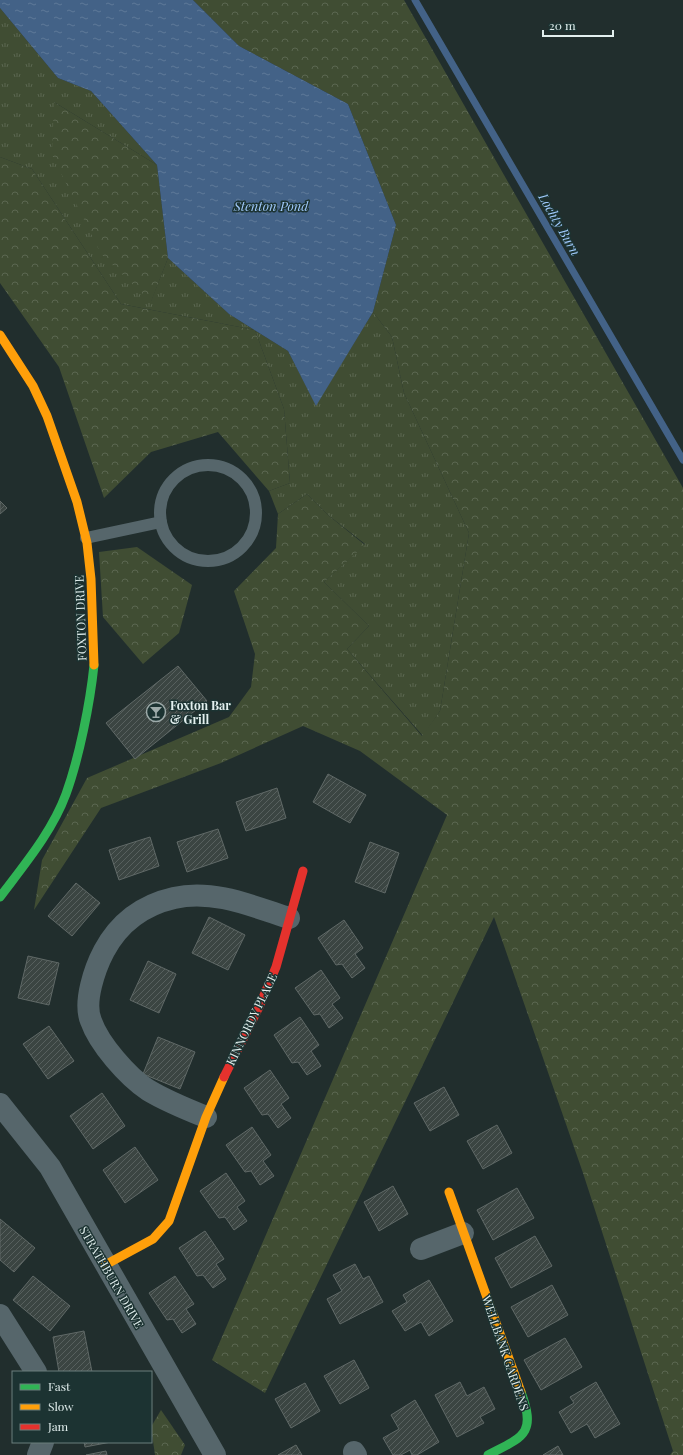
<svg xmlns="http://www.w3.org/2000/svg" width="683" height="1455" font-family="'Playfair Display',serif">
<defs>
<pattern id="grass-tufts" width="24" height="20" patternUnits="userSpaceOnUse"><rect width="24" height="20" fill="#404d33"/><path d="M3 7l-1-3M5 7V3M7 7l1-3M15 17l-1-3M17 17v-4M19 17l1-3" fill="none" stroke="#5b6751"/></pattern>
<pattern id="forest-crowns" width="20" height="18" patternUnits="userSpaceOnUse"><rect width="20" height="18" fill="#404d33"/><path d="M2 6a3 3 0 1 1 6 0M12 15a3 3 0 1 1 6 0" fill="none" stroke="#5b6751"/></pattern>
<pattern id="water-ripples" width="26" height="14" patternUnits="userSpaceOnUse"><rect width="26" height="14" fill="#436287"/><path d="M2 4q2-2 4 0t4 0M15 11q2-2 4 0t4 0" fill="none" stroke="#5e7998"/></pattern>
<pattern id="building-hatch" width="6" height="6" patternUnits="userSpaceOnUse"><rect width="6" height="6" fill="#3b4542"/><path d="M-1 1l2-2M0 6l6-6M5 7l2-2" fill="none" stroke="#57605e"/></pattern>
</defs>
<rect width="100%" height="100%" fill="#212e2d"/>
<polygon fill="url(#grass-tufts)" points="0,8 58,78 91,91 157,165 54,102 151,301 168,258 229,314 288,351 316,405 373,312 392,337 404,393 469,533 440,711 423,736 347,649 369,626 324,582 365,544 328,515 307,494 278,514 269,491 290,483 284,409 255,330 121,304 32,169 0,157"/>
<g fill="url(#forest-crowns)">
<polygon points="193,0 404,0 683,488 683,1455 670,1455 673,1451 583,1173 494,917 265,1393 212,1360 447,815 360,751 303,726 221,763 101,808 34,910 42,860 87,778 229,717 251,687 255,654 234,591 276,548 278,514 307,494 328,515 365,545 324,582 369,626 347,649 422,736 440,711 469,533 404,393 392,337 373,312 396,225 348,104 239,46"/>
<polygon points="54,102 157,165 168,258 151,302 101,254 52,155"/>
<polygon points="0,157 32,169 121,304 255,330 284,409 290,483 269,491 218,432 151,452 104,498 59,367 0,283"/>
<polygon points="137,547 192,585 179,633 143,664 103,617 99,552"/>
<polygon points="161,1410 185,1445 181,1455 155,1455 151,1427"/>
</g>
<polygon fill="url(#water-ripples)" points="0,0 193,0 239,46 348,104 396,225 373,312 316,406 288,351 229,314 168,258 157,165 91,91 58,78 0,8"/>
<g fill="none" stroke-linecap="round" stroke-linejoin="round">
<polyline stroke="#436287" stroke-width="7" points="415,0 683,460"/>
</g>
<g fill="url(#building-hatch)" stroke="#606967">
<polygon points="0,501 7,508 0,514"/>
<polygon points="178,666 207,701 135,759 106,723"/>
<polygon points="328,774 366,795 350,823 313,802"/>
<polygon points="277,788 286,818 246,831 236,802"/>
<polygon points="218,829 228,858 187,872 177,842"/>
<polygon points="150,837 159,866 119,880 109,850"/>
<polygon points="370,842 399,853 385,893 355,882"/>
<polygon points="76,883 100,903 72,936 48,916"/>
<polygon points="209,917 245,935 228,970 192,953"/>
<polygon points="344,920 363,948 355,954 365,968 352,978 342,964 336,965 318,938"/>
<polygon points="28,956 59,963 49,1005 18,998"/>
<polygon points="148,961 176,974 159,1013 130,1000"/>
<polygon points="321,970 340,998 332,1004 343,1018 329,1028 320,1014 314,1015 295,988"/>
<polygon points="300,1017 319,1045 311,1051 321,1066 307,1075 298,1062 292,1063 274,1035"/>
<polygon points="49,1026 74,1061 48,1079 23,1044"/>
<polygon points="158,1037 195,1052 180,1089 143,1074"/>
<polygon points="270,1070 289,1098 281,1104 291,1118 278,1128 268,1114 262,1115 244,1088"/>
<polygon points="444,1087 459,1115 430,1131 414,1103"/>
<polygon points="102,1093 125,1126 93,1149 70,1116"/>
<polygon points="497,1125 512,1153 483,1169 467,1141"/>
<polygon points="252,1127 271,1155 263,1161 274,1176 260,1185 251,1171 245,1172 226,1145"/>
<polygon points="135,1147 158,1180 125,1203 103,1170"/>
<polygon points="226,1173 245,1201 237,1207 247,1221 234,1230 225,1217 219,1218 200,1191"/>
<polygon points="393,1186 408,1214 379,1231 364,1202"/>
<polygon points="517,1188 534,1218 493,1240 477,1210"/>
<polygon points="0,1219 35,1248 14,1272 0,1260"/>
<polygon points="205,1231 224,1259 216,1264 226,1279 213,1288 203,1275 197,1276 179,1248"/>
<polygon points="535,1236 552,1266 511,1288 495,1258"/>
<polygon points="355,1264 363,1279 369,1276 383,1302 340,1324 327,1299 342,1291 333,1275"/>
<polygon points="33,1276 70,1306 50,1331 13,1300"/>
<polygon points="175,1276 194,1304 186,1309 196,1324 182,1333 173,1319 167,1320 149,1293"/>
<polygon points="429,1280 453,1321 429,1336 421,1322 405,1331 392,1311 407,1302 403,1295"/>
<polygon points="552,1285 568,1315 528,1337 511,1307"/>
<polygon points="84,1331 92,1372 59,1372 53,1337"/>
<polygon points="565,1338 582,1367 541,1390 524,1360"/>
<polygon points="354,1360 369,1388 340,1404 324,1376"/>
<polygon points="460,1382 467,1396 484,1387 495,1409 480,1417 484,1423 457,1437 435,1395"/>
<polygon points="596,1382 620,1424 595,1438 587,1424 571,1433 559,1412 574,1403 570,1397"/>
<polygon points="305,1383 320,1411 291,1428 275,1399"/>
<polygon points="415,1400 439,1442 417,1455 412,1455 410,1450 401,1455 393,1455 383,1438 399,1429 391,1415"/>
<polygon points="84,1442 111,1442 85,1447"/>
<polygon points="296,1445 302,1455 278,1455"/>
<polygon points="558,1446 563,1455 543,1455"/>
<polygon points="106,1451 107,1455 86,1455"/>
</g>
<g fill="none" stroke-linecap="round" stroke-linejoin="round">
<g stroke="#56666b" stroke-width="12">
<circle cx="208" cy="513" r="48"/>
<polyline points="86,538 161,522"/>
</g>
<g stroke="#56666b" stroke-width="22">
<polyline points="0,1104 50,1167 215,1455"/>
<path d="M206,1117c-20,-8 -40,-16 -58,-27 -20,-13 -49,-46 -57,-69 -8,-19 4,-53 13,-70 15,-28 39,-46 70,-53 39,-9 78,8 115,20"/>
<polyline points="421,1249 463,1233"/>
<polyline points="0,1315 36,1372"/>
<polyline points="354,1452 356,1455"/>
<polyline points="38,1455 43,1442"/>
</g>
<g stroke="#30b455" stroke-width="9">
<path d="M0,897c24,-32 52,-65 66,-103 13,-36 24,-90 28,-129"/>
<path d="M488,1455c34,-18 49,-20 33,-63"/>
</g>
<g stroke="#ff9f0a" stroke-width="9">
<polyline points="0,335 33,386 47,416 77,502 87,543 91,579 94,665"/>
<polyline points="449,1192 521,1392"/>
<polyline points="105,1265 153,1239 169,1221 206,1117 224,1077"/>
</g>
<polyline stroke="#e5322d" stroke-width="9" points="224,1077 259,1007 276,967 303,871"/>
</g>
<defs>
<symbol id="bar-ring" viewBox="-11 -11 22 22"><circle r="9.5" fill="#1c3332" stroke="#9eabaa" stroke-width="1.5"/><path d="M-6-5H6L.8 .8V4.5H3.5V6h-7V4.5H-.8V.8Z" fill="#9eabaa"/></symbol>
</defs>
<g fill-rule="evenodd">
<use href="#bar-ring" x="145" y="701" width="22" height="22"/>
</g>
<g text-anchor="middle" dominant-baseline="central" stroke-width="3" stroke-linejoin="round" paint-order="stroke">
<g font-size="12" fill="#e2efee" stroke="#1c3332">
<text transform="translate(80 618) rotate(-92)">FOXTON DRIVE</text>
<text transform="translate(251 1019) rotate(-64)">KINNORDY PLACE</text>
<text transform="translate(112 1277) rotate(60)">STRATHBURN DRIVE</text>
<text transform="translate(506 1353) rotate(71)">WELLBANK GARDENS</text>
</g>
<g font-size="12" font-weight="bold" fill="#e2efee" stroke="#1c3332" text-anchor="start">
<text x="170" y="705">Foxton Bar<tspan x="170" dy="14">&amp; Grill</tspan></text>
</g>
<g font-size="13" font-style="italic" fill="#a1cafd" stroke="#1c3332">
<text x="271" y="205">Stenton Pond</text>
<text transform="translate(560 224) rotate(60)">Lochty Burn</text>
</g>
</g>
<rect x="12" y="1371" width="140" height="72" fill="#1c3332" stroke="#6b7e7d"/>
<rect x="20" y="1384" width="20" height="6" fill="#30b455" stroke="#6b7e7d"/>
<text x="48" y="1391" font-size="12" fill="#e2efee">Fast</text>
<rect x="20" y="1404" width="20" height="6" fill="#ff9f0a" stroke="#6b7e7d"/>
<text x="48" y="1411" font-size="12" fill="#e2efee">Slow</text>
<rect x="20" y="1424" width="20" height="6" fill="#e5322d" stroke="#6b7e7d"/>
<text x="48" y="1431" font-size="12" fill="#e2efee">Jam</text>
<path d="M543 30v6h70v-6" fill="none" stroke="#e2efee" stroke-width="2"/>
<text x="549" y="30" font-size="12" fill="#e2efee" stroke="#1c3332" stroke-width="3" paint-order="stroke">20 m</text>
</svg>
